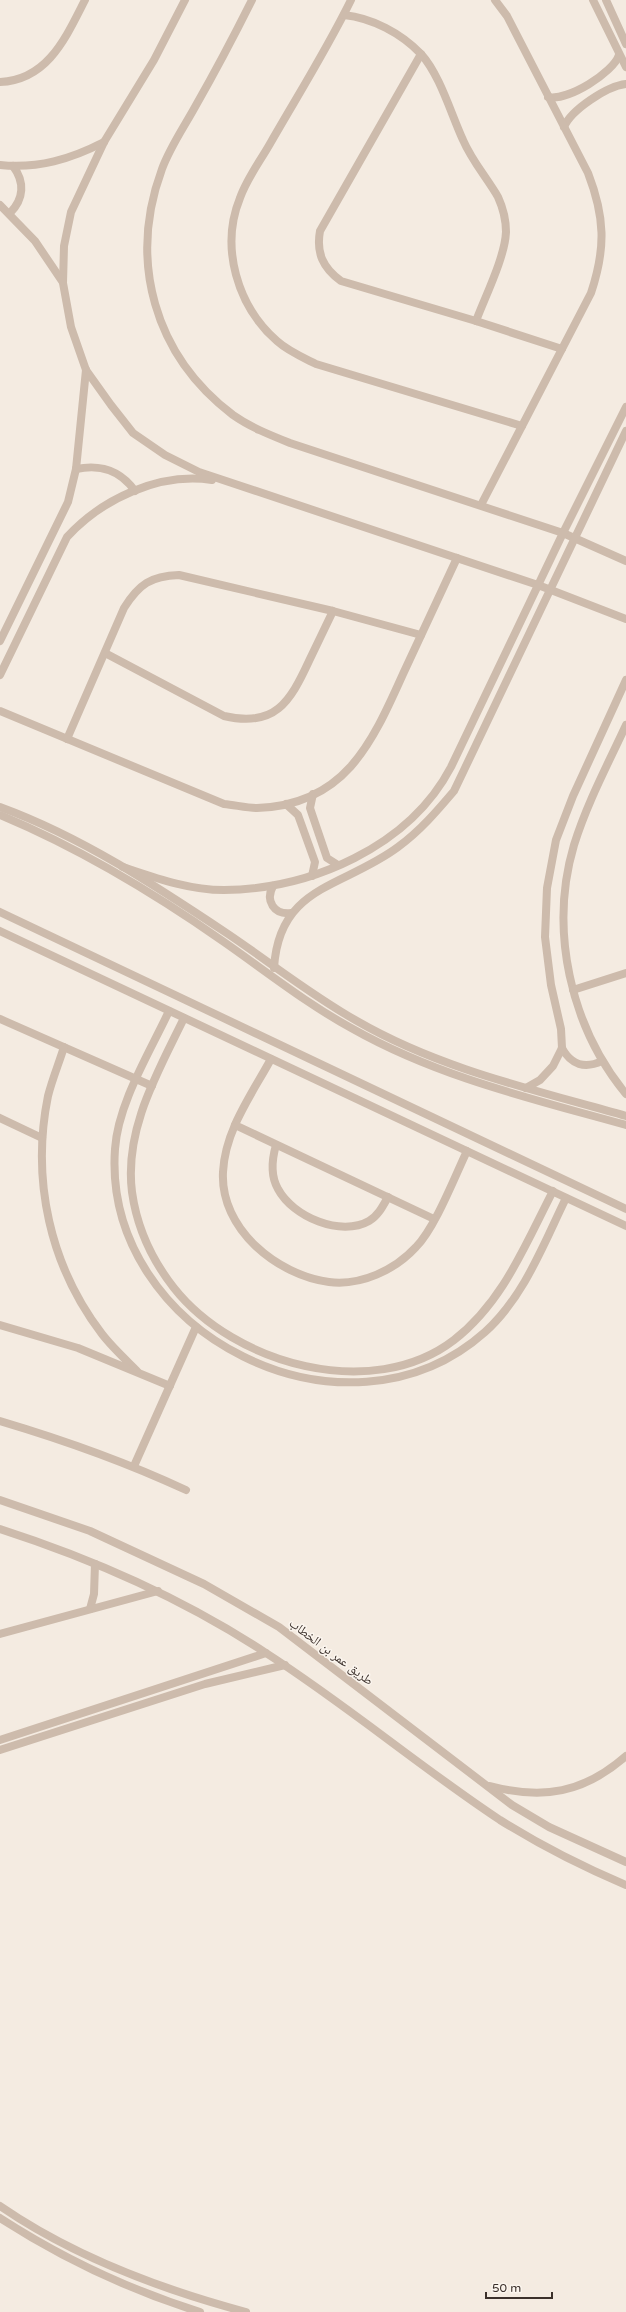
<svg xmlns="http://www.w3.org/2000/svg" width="626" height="2312" font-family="'Varela Round','Noto Naskh Arabic',sans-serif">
<rect width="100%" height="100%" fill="#f4ebe1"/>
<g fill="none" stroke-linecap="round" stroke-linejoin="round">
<g stroke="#cdbbac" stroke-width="8">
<polyline points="185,0 154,60 104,142 71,212 64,246 63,283 71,327 86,370 111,405 133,433 165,455 199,472 538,585 626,619"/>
<path d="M252,0c-18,36 -37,72 -57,107 -11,20 -25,40 -33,62 -34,92 -8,186 71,246 17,12 37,20 57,28l273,90 63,28"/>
<path d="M351,0c-24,49 -53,95 -80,142 -10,18 -24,36 -31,56 -20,49 -3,108 37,143 11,10 25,16 39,23l206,62"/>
<polyline points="593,0 626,67"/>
<polyline points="606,0 626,44"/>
<path d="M344,15c28,3 57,18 77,39 19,21 30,60 42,86 9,21 24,38 35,57 5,11 8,23 8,35 -1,25 -21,65 -30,89"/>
<path d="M421,54l-101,177c-4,22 3,37 21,50l135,40 86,28"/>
<path d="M0,82c48,-2 66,-45 85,-82"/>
<path d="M548,97c20,4 65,-24 71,-42"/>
<path d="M564,127c7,-17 43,-41 62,-43"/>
<path d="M0,165c38,4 71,-6 104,-23"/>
<polyline points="0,205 35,241 62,281"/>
<path d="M10,213c14,-14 15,-31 3,-47"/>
<path d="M76,469c25,-5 44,1 59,22"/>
<path d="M481,505l110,-212c15,-45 14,-76 -3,-120l-81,-157 -12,-16"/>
<polyline points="0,641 68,502 76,469 86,370"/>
<path d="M105,653l119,63c51,12 66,-14 85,-55 8,-17 16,-33 24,-50"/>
<path d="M0,675l67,-138c35,-38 92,-65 145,-57"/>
<path d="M0,711l224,93c11,1 23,4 33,4 88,-3 115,-65 146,-134 18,-39 36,-77 54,-116"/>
<path d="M626,725c-18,39 -39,78 -52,120 -25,84 -4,181 52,249"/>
<path d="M67,739l57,-131c15,-24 27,-32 55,-33l154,36 88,24"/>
<polyline points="313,794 310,808 312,814 327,858 338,865"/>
<polyline points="286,804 298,815 315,862 312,876"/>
<path d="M0,807c82,30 156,79 228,127 43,29 83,61 129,87 83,48 178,69 269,95"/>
<path d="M0,815c79,33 154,78 224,127 43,30 83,62 129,87 85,48 180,70 273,96"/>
<path d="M123,867c33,11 66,23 101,23 87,-1 185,-43 227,-123l112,-234 63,-126"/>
<path d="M273,886c-8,15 1,29 18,27"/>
<polyline points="0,912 626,1209"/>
<polyline points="0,931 626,1226"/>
<path d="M274,968c5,-83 69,-80 124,-121 22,-16 39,-36 56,-56l172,-360"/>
<polyline points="573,990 626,973"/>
<path d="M169,1011c-19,41 -51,92 -54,138 -13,185 231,307 370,183 39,-35 59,-89 81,-134"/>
<path d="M184,1018c-26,54 -60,111 -52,174 5,36 20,68 42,96 60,76 198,115 280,52 49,-38 71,-95 99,-149"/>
<polyline points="0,1019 152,1086"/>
<path d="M64,1047c-5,16 -12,33 -16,49 -17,84 2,170 54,238 10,13 23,25 35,37"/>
<path d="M562,1048c9,17 23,21 40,13"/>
<path d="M271,1059c-19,35 -46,71 -48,113 -3,57 54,103 106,110 32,4 66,-12 87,-35 19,-19 39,-71 51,-96"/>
<polyline points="526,1088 540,1080 553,1066 562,1048 561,1029 551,985 545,937 547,888 556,840 573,796 626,680"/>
<polyline points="0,1118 42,1138"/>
<polyline points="235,1125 434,1219"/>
<path d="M276,1145c-4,14 -6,30 2,44 15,28 63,48 91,32 9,-5 14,-15 19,-24"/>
<polyline points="0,1325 78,1348 170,1386"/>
<path d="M0,1421c64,19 126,41 186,69"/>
<polyline points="134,1466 196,1327"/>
<polyline points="0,1500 90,1531 204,1584 279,1627 512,1805 549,1827 626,1862"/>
<path d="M0,1529c93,30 184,70 266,124 81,52 154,114 234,167 40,25 83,47 126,65"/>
<polyline points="90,1609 94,1594 95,1564"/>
<polyline points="0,1634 158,1591"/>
<polyline points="0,1740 266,1653"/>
<polyline points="0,1750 205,1684 285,1665"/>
<path d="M490,1786c53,14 94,7 136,-30"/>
<path d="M0,2206c74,51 160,83 246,106"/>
<path d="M0,2218c62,40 130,72 200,94"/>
</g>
</g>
<g text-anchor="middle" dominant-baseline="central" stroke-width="3" stroke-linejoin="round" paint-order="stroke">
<g font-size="13" fill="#3b302b" stroke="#fbf5ee">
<text transform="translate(331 1652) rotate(37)">طريق عمر بن الخطاب</text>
</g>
</g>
<path d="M486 2292v6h66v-6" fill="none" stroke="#3b302b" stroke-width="2"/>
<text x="492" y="2292" font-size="12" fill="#3b302b" stroke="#fbf5ee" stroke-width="3" paint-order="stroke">50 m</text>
</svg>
